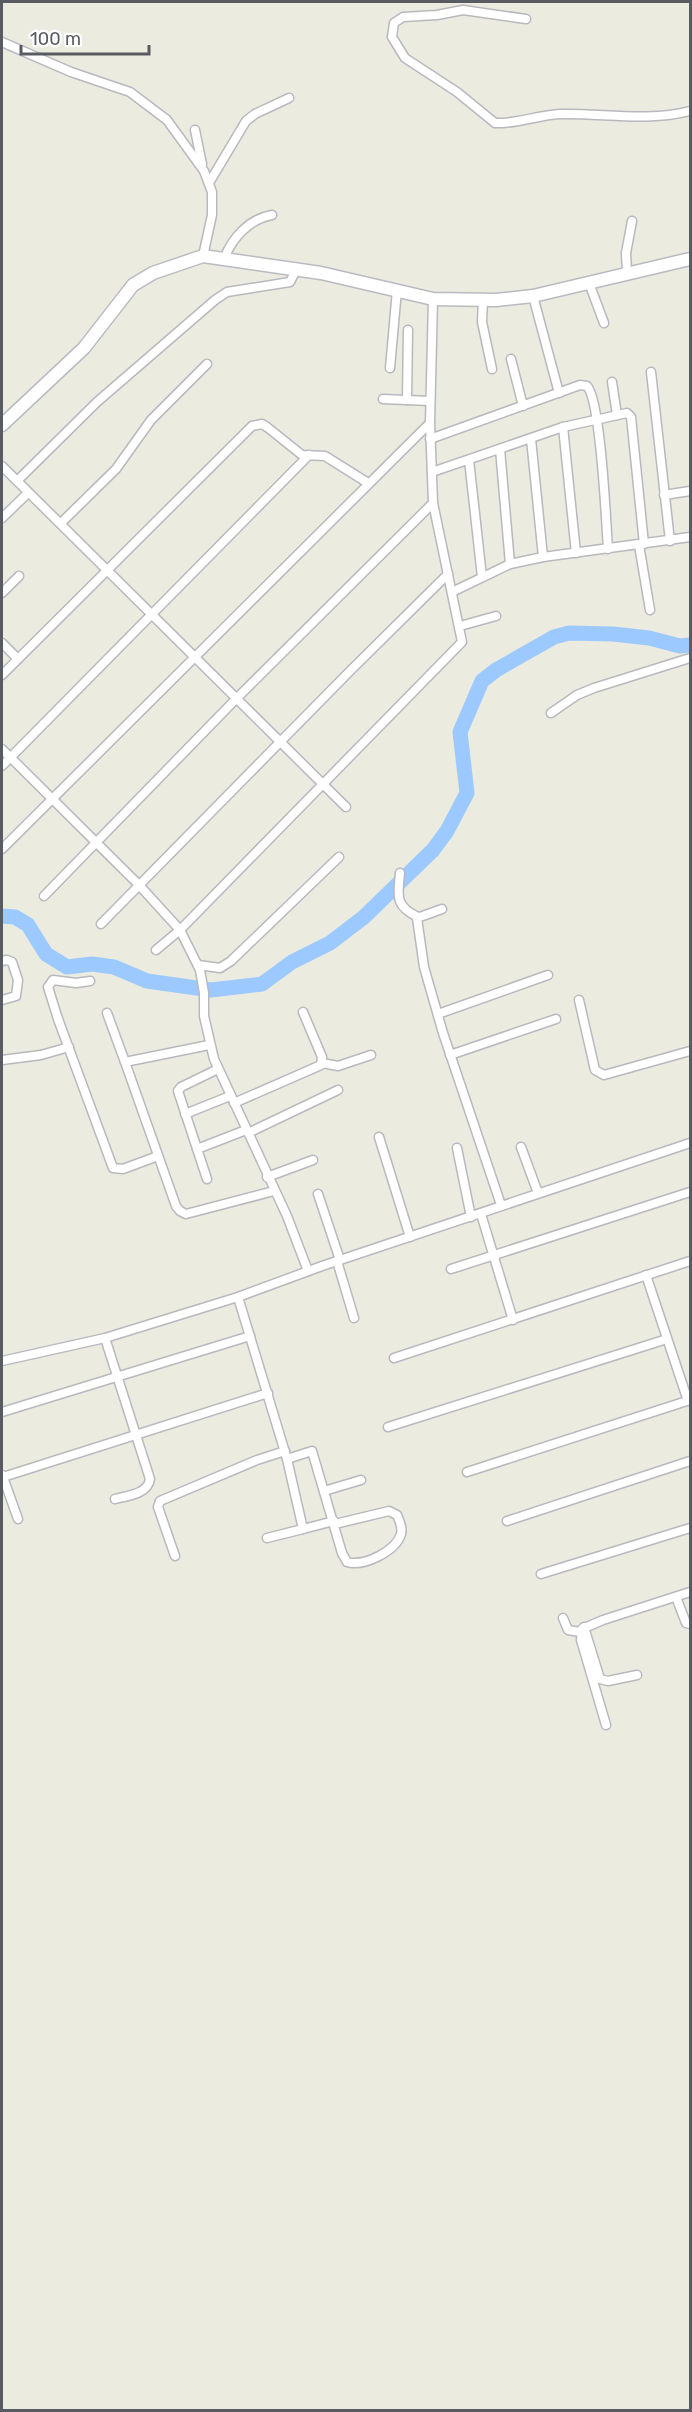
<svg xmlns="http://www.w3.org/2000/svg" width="692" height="2412" font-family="Rubik,sans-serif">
<rect width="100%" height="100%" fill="#ecebdf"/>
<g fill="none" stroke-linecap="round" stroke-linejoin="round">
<polyline stroke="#9cc9ff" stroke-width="15" points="2,916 15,917 28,925 46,954 67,967 92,964 114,967 147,981 211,990 262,984 292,962 330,943 364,917 433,850 447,831 467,793 460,732 482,681 496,670 554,637 569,633 613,634 649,638 680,646 690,645"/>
<defs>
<g id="street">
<path d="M526,19l-63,-9 -26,5 -34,2 -9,6 -2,14 13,21 52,34 38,31c22,1 43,-8 65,-9 43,-1 88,8 130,-3"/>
<polyline points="2,42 71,72 130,92 167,120 204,171 212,192 212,215 203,256"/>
<polyline points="195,130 202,164"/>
<polyline points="209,183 246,121 255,114 289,98"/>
<path d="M224,259c8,-21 25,-40 48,-44"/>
<polyline points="627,273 626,253 632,221"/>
<polyline points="589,283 604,323"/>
<polyline points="533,296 559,393"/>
<polyline points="483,299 482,322 492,369"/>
<polyline points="511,359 523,406"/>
<polyline points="390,368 397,290"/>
<polyline points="651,372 670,541"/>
<polyline points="612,382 617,415"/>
<polyline points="383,399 430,401"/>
<polyline points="407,400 408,330"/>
<polyline points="563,427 576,553"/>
<path d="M430,439l150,-54 7,1c14,15 19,136 21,163"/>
<polyline points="531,439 543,557"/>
<polyline points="500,449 510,564"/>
<polyline points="469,460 482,577"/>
<polyline points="2,466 346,807"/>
<polyline points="432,472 563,427 627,413 631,417 644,544"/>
<polyline points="17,481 97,402 215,300 227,292 290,282 297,268"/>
<polyline points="664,495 690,491"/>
<polyline points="2,518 28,493"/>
<polyline points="61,523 116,469 151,420 207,364"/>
<polyline points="639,545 650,610"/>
<polyline points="452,592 510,564 543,557 690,537"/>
<polyline points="2,593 19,576"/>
<polyline points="460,626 496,616"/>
<polyline points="2,643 18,659"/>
<polyline points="2,675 252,426 262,424 267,427 302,455 325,456 368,483"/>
<polyline points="551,713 577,695 594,688 690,658"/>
<polyline points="2,749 139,885 180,930 200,970 204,993 204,1016 214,1059 287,1216 308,1271"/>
<polyline points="2,766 309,455"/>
<polyline points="2,849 430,423"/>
<path d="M400,873c-2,22 -6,33 18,44"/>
<polyline points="44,896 235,700 433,503"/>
<polyline points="442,909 417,918 424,967 443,1033 501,1205"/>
<polyline points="101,924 350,671 448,574"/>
<polyline points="156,950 180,930 462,642 433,503 430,423 433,299"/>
<polyline points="2,961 7,960 12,962 18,980 16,996 2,1000"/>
<polyline points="198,965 220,968 231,961 339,857"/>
<polyline points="90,981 76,983 53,980 48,987 58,1019 113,1168 123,1169 158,1156"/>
<polyline points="579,1000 595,1070 604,1075 690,1051"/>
<polyline points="107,1013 125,1062"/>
<polyline points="438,1014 548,975"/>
<polyline points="209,1045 125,1062 176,1206 180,1211 186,1214 274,1191"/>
<polyline points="450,1055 556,1019"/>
<polyline points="2,1060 41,1055 69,1047"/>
<polyline points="322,1063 338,1066 371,1055"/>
<polyline points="234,1103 321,1065 322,1057 303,1012"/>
<polyline points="185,1114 230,1096"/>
<polyline points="248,1133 338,1090"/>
<polyline points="379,1137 410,1237"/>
<polyline points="521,1147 538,1193"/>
<polyline points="457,1148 471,1217"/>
<polyline points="197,1149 246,1130"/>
<polyline points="267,1177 313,1160"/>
<polyline points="207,1179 178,1091 181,1087 218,1069"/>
<polyline points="318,1194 340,1260"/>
<polyline points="481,1214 513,1320"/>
<polyline points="337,1261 354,1318"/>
<polyline points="451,1269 690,1192"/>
<polyline points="646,1275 688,1401"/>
<polyline points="238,1297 287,1459 303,1529 334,1521"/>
<path d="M105,1338l45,141c-2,15 -23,17 -35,20"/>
<polyline points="394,1358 690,1261"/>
<polyline points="2,1361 105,1338 238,1297 322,1266 690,1143"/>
<polyline points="2,1412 250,1336"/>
<polyline points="388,1427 667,1339"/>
<path d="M287,1459l25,-8 30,102 5,9c17,5 49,-11 54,-28 2,-7 -2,-14 -4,-19l-8,-4 -54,13"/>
<polyline points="467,1472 690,1400"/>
<polyline points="2,1475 3,1477 268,1393"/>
<polyline points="3,1477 18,1519"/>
<polyline points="324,1491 361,1480"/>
<polyline points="507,1521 690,1461"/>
<polyline points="267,1538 303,1529"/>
<polyline points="175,1556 158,1507 160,1501 257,1460 285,1451"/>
<polyline points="541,1574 690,1528"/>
<polyline points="676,1597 686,1623 690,1624"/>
<polyline points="563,1618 568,1630 580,1632"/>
<polyline points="584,1627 600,1679 608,1681 637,1675"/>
<polyline points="606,1725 581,1640 582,1629 603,1620 690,1592"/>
</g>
<polyline id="secondary" points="2,425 84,348 133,285 153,273 203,256 321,273 433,299 496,300 533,296 690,259"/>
</defs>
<use href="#street" stroke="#b7b9bf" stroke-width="11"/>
<use href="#secondary" stroke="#b8bbc2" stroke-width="15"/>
<use href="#street" stroke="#fff" stroke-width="8"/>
<use href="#secondary" stroke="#fff" stroke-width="12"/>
</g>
<rect width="692" height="2412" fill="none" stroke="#585b61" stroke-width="6"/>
<path d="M21 45v9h128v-9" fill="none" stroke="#585b61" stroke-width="3"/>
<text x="30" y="45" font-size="18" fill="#585b61" stroke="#ffffff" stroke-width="4.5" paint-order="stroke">100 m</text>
</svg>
